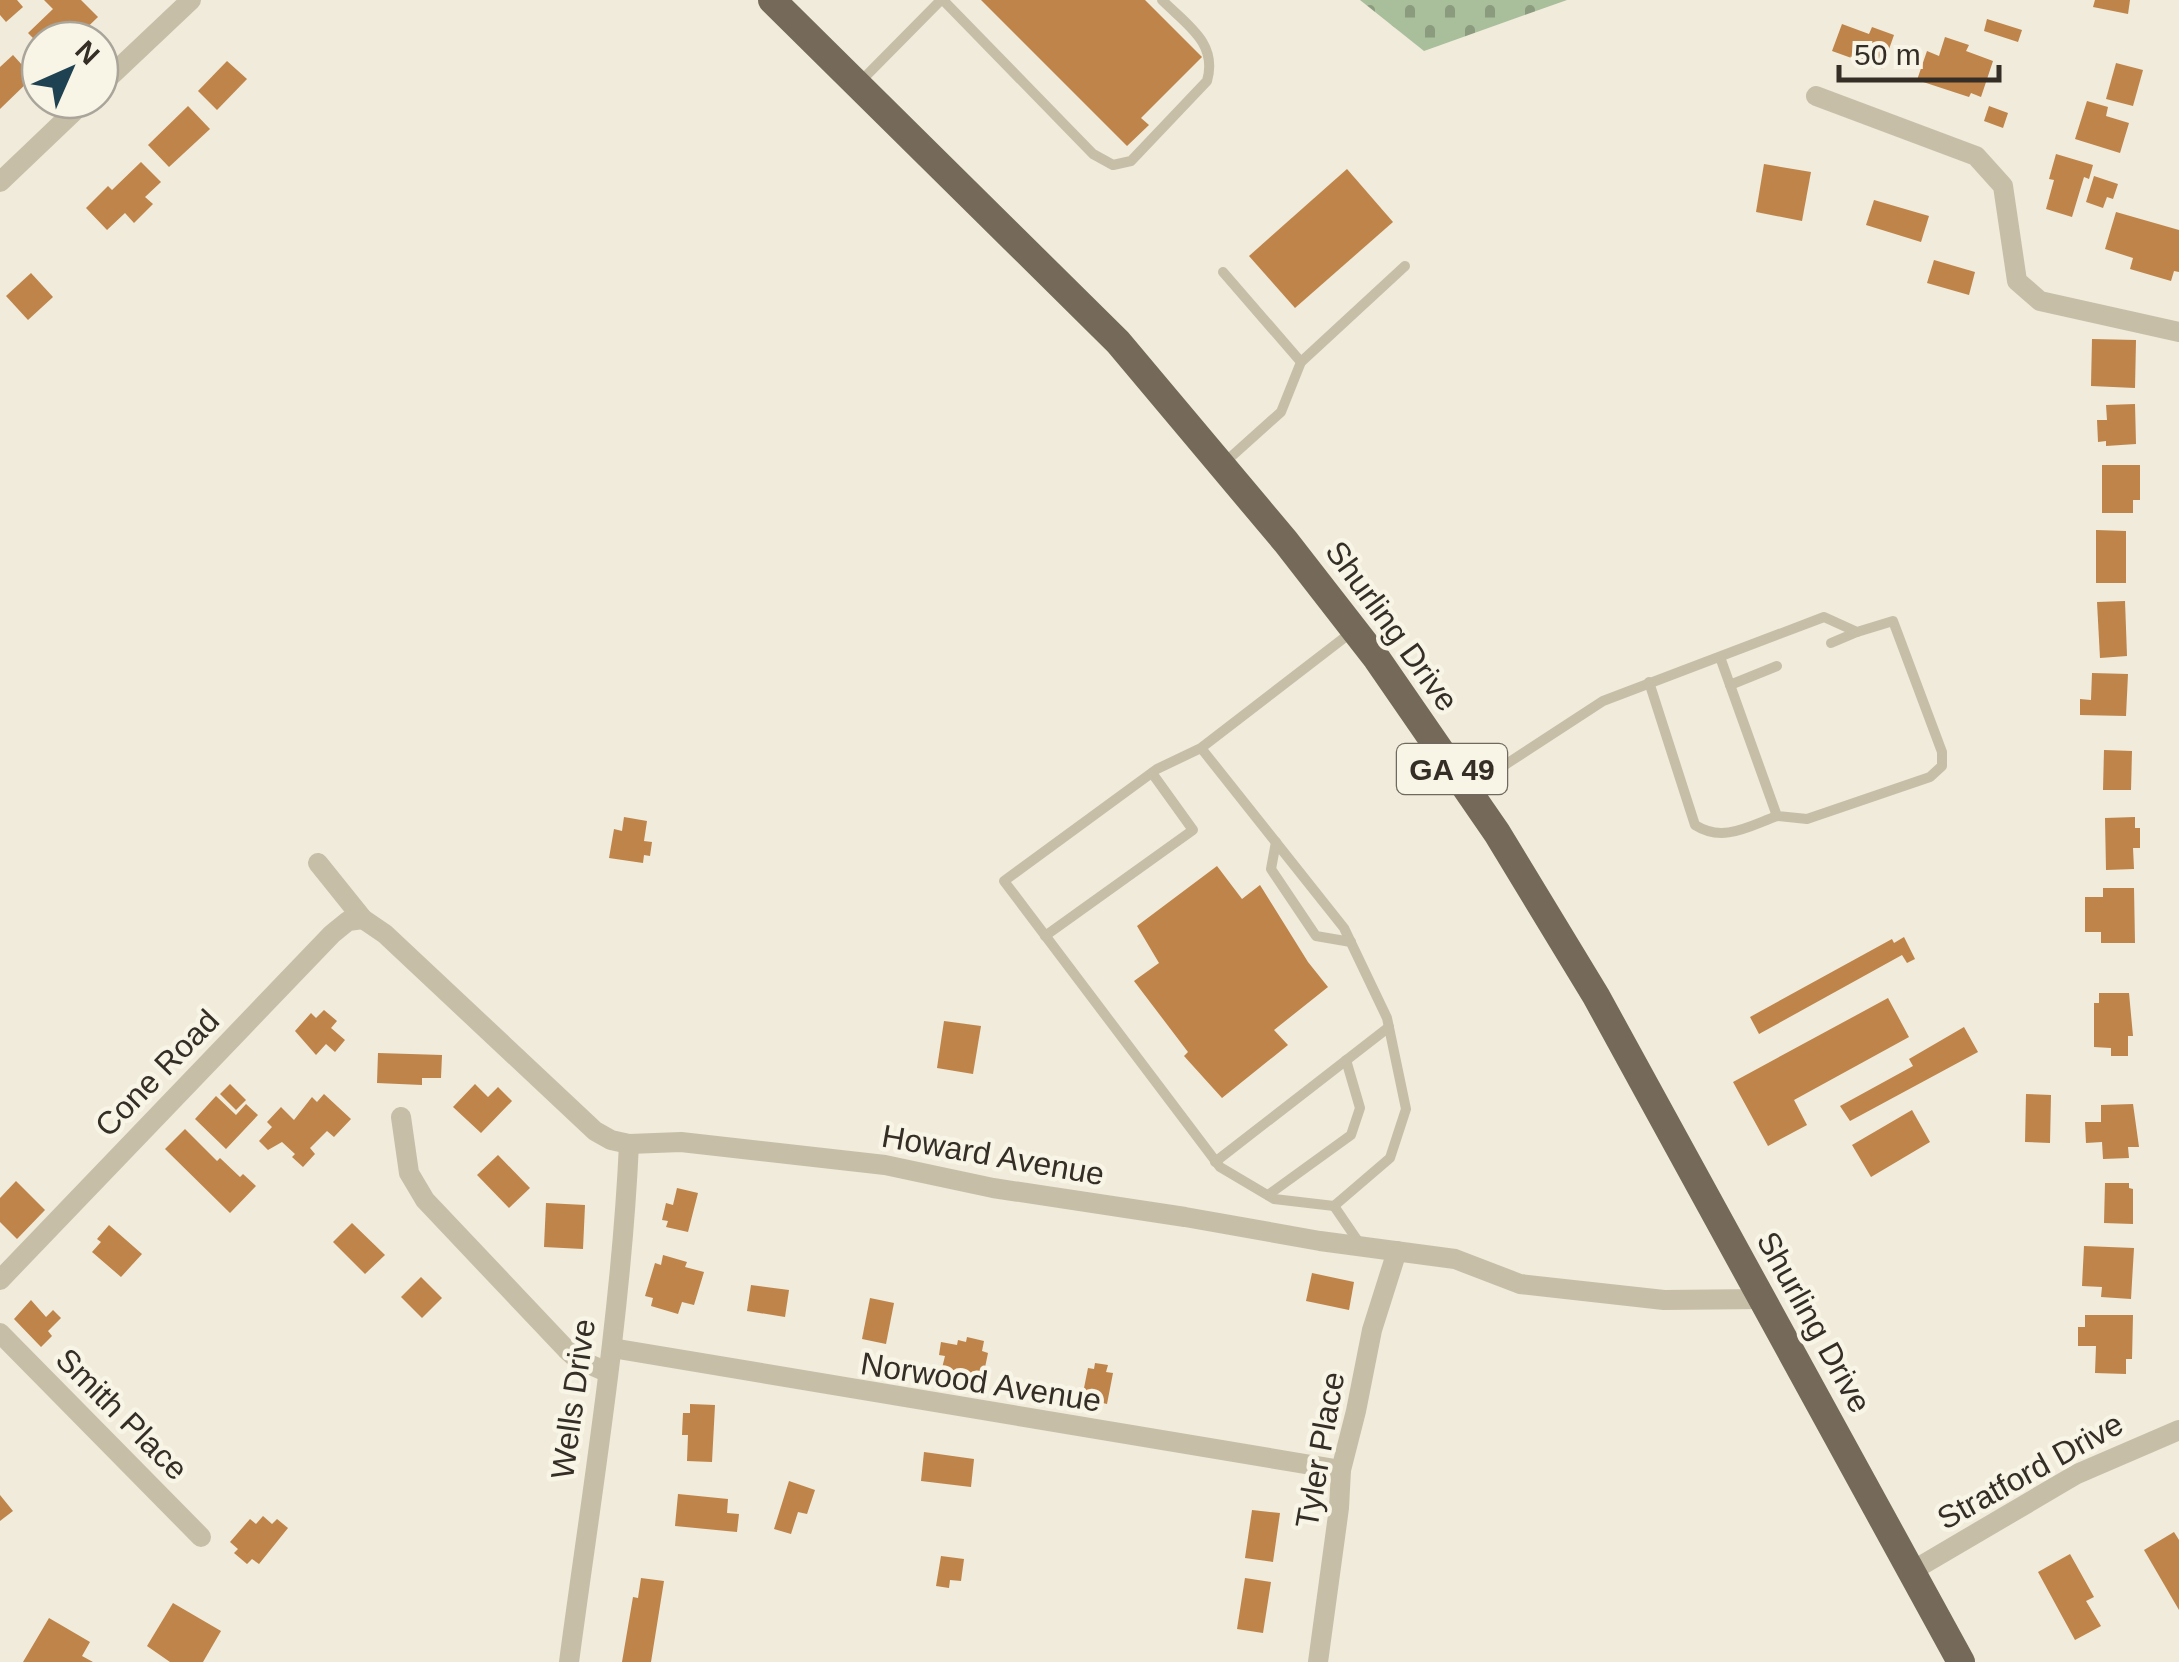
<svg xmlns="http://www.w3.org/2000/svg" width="2179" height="1662" font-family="Arial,sans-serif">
<defs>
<pattern id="cemetery-stones" width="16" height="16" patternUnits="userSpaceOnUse" patternTransform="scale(2.5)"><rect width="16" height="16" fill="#a9be9b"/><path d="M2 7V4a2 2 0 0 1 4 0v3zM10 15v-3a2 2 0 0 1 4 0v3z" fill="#8a9b7e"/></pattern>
</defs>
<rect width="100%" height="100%" fill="#f0ebda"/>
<polygon fill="url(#cemetery-stones)" points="1360,0 1567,0 1424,51"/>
<g fill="#be844a">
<polygon points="0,0 17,0 23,7 6,22 0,15"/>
<polygon points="44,0 81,0 98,17 74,40 40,40 40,45 28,33 53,9"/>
<polygon points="981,0 1145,0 1202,57 1141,118 1149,125 1127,146"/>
<polygon points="2095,0 2130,0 2128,14 2093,7"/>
<polygon points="1987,19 2022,30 2018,42 1984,31"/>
<polygon points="1842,24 1869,34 1872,27 1894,35 1882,69 1832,51"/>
<polygon points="1945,37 1969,45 1966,51 1993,61 1981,97 1971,93 1969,97 1917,80 1927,51 1939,56"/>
<polygon points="13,55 33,77 0,109 0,67"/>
<polygon points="227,61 247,79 217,110 198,91"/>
<polygon points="2116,63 2143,70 2133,106 2106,99"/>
<polygon points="2087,101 2108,107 2106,116 2129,123 2120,153 2075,139"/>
<polygon points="188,106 210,129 169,167 148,145"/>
<polygon points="1989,106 2008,113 2003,128 1984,121"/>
<polygon points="2056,154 2093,165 2089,179 2084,177 2072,217 2046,209 2054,180 2049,179"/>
<polygon points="141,162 161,182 145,197 153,204 134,223 125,213 107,230 86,208 108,186 112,190"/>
<polygon points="1764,164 1811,172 1802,221 1756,212"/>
<polygon points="1347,169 1393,222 1295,308 1249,256"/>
<polygon points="2094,176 2118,184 2113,199 2107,197 2103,208 2086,202"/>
<polygon points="1874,200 1929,216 1921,242 1866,225"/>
<polygon points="2116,212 2179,230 2179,272 2174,271 2171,281 2130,269 2133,258 2105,249"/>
<polygon points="1934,260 1975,272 1969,295 1927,283"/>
<polygon points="31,273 53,297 28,320 6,296"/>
<polygon points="2092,339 2136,340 2135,388 2091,386"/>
<polygon points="2135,404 2136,444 2106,446 2106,441 2098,442 2097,420 2107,420 2106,405"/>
<polygon points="2102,465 2140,465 2140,500 2133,500 2133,513 2102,513"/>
<polygon points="2096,530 2126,531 2126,583 2096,583"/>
<polygon points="2125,601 2127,656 2100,658 2097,602"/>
<polygon points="2092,673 2128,674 2126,716 2080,715 2080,699 2091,700"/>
<polygon points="2104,750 2132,751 2131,790 2103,790"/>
<polygon points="624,817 647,821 644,841 652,842 650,856 644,855 643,863 609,858 614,829 622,831"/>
<polygon points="2135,817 2135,828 2140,828 2140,848 2133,848 2134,869 2106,870 2105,818"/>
<polygon points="1217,866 1242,899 1260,885 1308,962 1328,987 1274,1030 1288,1045 1222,1098 1184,1056 1188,1052 1134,981 1159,963 1137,926"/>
<polygon points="2103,888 2134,888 2135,943 2101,943 2101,932 2085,932 2085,897 2103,897"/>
<polygon points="1904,937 1915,959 1907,963 1902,955 1759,1034 1750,1017 1892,939 1894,943"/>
<polygon points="2099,993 2129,993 2133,1036 2128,1036 2128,1056 2111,1056 2111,1048 2094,1047 2094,1003 2099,1003"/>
<polygon points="1888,998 1909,1037 1794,1100 1807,1125 1768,1146 1733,1082"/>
<polygon points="324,1010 337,1021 331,1028 345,1040 335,1052 326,1044 316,1055 295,1031 311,1013 316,1018"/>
<polygon points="944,1021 981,1026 973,1074 937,1068"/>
<polygon points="1964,1027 1978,1052 1850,1121 1840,1106 1913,1066 1909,1059"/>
<polygon points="378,1053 442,1055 441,1078 422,1078 422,1085 377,1083"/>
<polygon points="230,1084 246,1100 236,1110 220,1094"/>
<polygon points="475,1084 488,1097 498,1087 512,1101 481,1133 453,1107"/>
<polygon points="324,1094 351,1119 334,1137 327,1131 310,1148 315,1154 303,1167 292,1157 295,1154 282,1142 268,1150 259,1141 272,1127 267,1122 281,1107 294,1120 312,1097 317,1102"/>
<polygon points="2026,1094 2051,1095 2050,1143 2025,1142"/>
<polygon points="216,1096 236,1115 246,1104 258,1115 226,1149 195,1119"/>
<polygon points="2133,1104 2139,1147 2128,1147 2129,1158 2103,1159 2102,1142 2086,1143 2085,1122 2101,1122 2101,1105"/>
<polygon points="1912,1110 1930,1142 1871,1177 1852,1145"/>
<polygon points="185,1129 217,1161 220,1158 240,1177 243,1174 256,1186 230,1213 165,1149"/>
<polygon points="498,1155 530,1188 509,1208 477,1175"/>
<polygon points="16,1181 45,1210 17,1239 0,1222 0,1198"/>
<polygon points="2105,1183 2129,1183 2129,1188 2133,1189 2133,1224 2104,1223"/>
<polygon points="677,1188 698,1193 688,1232 666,1227 668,1221 662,1220 666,1203 673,1205"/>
<polygon points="546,1203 585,1205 583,1249 544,1247"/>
<polygon points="352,1223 385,1255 365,1274 333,1242"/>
<polygon points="109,1225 142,1254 121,1277 92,1252 101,1242 97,1239"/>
<polygon points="2084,1246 2134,1248 2131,1299 2101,1297 2102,1287 2082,1286"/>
<polygon points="663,1255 687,1262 685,1267 704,1272 694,1305 682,1302 678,1314 651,1306 653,1298 645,1296 655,1263 661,1265"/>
<polygon points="1312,1273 1354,1282 1349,1310 1306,1301"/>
<polygon points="421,1277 442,1298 422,1318 401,1297"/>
<polygon points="751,1285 789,1290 785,1317 747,1311"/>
<polygon points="870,1298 894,1303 886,1344 862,1339"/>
<polygon points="31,1300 46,1317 53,1310 61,1318 48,1331 52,1336 41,1347 14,1319"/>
<polygon points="2085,1315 2133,1315 2132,1359 2126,1359 2126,1374 2095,1373 2096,1346 2078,1346 2078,1327 2085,1327"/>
<polygon points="967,1337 984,1341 982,1351 988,1353 983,1377 942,1368 945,1356 939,1355 941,1342 957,1345 958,1340 966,1342"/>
<polygon points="1095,1363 1108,1365 1106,1372 1113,1373 1107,1404 1082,1398 1088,1368 1094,1369"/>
<polygon points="690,1404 715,1405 712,1462 687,1461 688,1435 682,1435 683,1413 690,1413"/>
<polygon points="924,1452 974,1459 971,1487 921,1481"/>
<polygon points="789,1481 815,1490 807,1514 798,1512 791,1534 774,1529"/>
<polygon points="678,1494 728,1499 727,1513 739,1514 737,1532 675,1526"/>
<polygon points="0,1495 13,1511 0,1521"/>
<polygon points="1252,1510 1280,1513 1273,1562 1245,1558"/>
<polygon points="263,1516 272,1524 277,1519 288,1528 259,1564 252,1559 247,1564 234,1553 238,1549 230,1542 250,1519 256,1524"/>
<polygon points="2174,1532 2179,1540 2179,1610 2144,1550"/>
<polygon points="2070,1554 2094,1597 2086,1601 2101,1626 2075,1640 2038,1572"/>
<polygon points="941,1556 964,1559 961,1581 950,1580 949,1588 936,1586"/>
<polygon points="641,1578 664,1581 651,1662 622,1662 633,1597 638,1598"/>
<polygon points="1245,1578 1271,1582 1263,1633 1237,1629"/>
<polygon points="173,1603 221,1631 203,1662 170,1662 147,1646"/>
<polygon points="49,1618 90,1642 82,1656 93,1662 23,1662"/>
</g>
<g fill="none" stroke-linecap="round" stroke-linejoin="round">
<g stroke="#c7bea7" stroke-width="10">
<path d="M943,0l150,154 20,11 18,-4 76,-80c11,-38 -20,-56 -45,-81"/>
<polyline points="859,83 941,0"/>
<polyline points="1301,362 1405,266"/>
<polyline points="1223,464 1281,412 1301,362 1223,272"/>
<polyline points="1831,643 1857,632"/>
<path d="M1649,682l46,143c28,18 54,1 82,-9"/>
<polyline points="1730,685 1777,666"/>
<polyline points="1201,748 1344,928 1387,1018 1406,1109 1390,1158 1334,1206 1274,1199 1220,1167 1004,881 1157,769 1201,748 1353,631"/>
<polyline points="1468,789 1603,701 1824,617 1857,632 1893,621 1942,752 1942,766 1930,777 1807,819 1777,816 1720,657"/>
<polyline points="1276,842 1271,869 1316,936 1351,942"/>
<polyline points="1045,936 1193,830 1152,773"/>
<polyline points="1215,1162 1389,1027"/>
<polyline points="1268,1195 1351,1135 1360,1108 1346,1060"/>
<polyline points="1334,1206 1362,1247"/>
</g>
<g stroke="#c7bea7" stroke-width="20">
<polyline points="100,86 191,0"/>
<polyline points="1816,96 1976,156 2003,186 2017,281 2040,301 2179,332"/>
<polyline points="0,182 86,100"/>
<polyline points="318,863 363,919 385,934 595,1131 611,1140 629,1144 681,1142 885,1165 993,1188 1185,1217 1320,1241 1455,1259 1520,1284 1664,1300 1761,1299"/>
<polyline points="401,1117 409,1173 425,1200 566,1349 577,1359 607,1372"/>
<polyline points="0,1280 332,934 348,921 363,919"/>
<polyline points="0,1333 201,1537"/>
<polyline points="612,1348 1341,1470"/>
<polyline points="1912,1571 2077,1474 2179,1430"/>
<path d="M569,1662c23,-172 52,-344 60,-518"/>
<polyline points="1318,1662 1339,1508 1341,1470 1356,1411 1372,1330 1397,1251"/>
</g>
<polyline stroke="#756a59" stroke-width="28" points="772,0 1118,342 1286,542 1377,659 1497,833 1596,996 1961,1662"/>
</g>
<g text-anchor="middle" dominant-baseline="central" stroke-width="9" stroke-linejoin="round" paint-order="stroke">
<rect fill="#f8f4e6" stroke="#6f6960" stroke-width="2.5" x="1397" y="744" width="110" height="50" rx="8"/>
<g font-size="30" font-weight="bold" fill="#342e27">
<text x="1452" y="769">GA 49</text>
</g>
<g font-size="32" fill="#342e27" stroke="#f8f4e6">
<text transform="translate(1392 626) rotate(54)">Shurling Drive</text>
<text transform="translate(157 1073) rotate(-46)">Cone Road</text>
<text transform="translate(993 1155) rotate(10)">Howard Avenue</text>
<text transform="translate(1814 1322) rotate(61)">Shurling Drive</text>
<text transform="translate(981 1382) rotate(9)">Norwood Avenue</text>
<text transform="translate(573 1399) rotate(-82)">Wells Drive</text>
<text transform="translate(122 1414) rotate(45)">Smith Place</text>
<text transform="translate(1320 1450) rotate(-80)">Tyler Place</text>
<text transform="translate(2030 1471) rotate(-29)">Stratford Drive</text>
</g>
</g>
<g transform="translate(70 70) rotate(45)"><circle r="48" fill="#f8f4e6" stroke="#aaa59a" stroke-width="2.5"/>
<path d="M0-8L18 38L0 25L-18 38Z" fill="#1f4252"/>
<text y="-15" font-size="28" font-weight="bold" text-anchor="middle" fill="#342e27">N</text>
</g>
<path d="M1839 65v15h160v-15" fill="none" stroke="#342e27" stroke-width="5"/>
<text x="1854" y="65" font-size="30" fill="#342e27" stroke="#f8f4e6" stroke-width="8" paint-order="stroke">50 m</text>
</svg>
